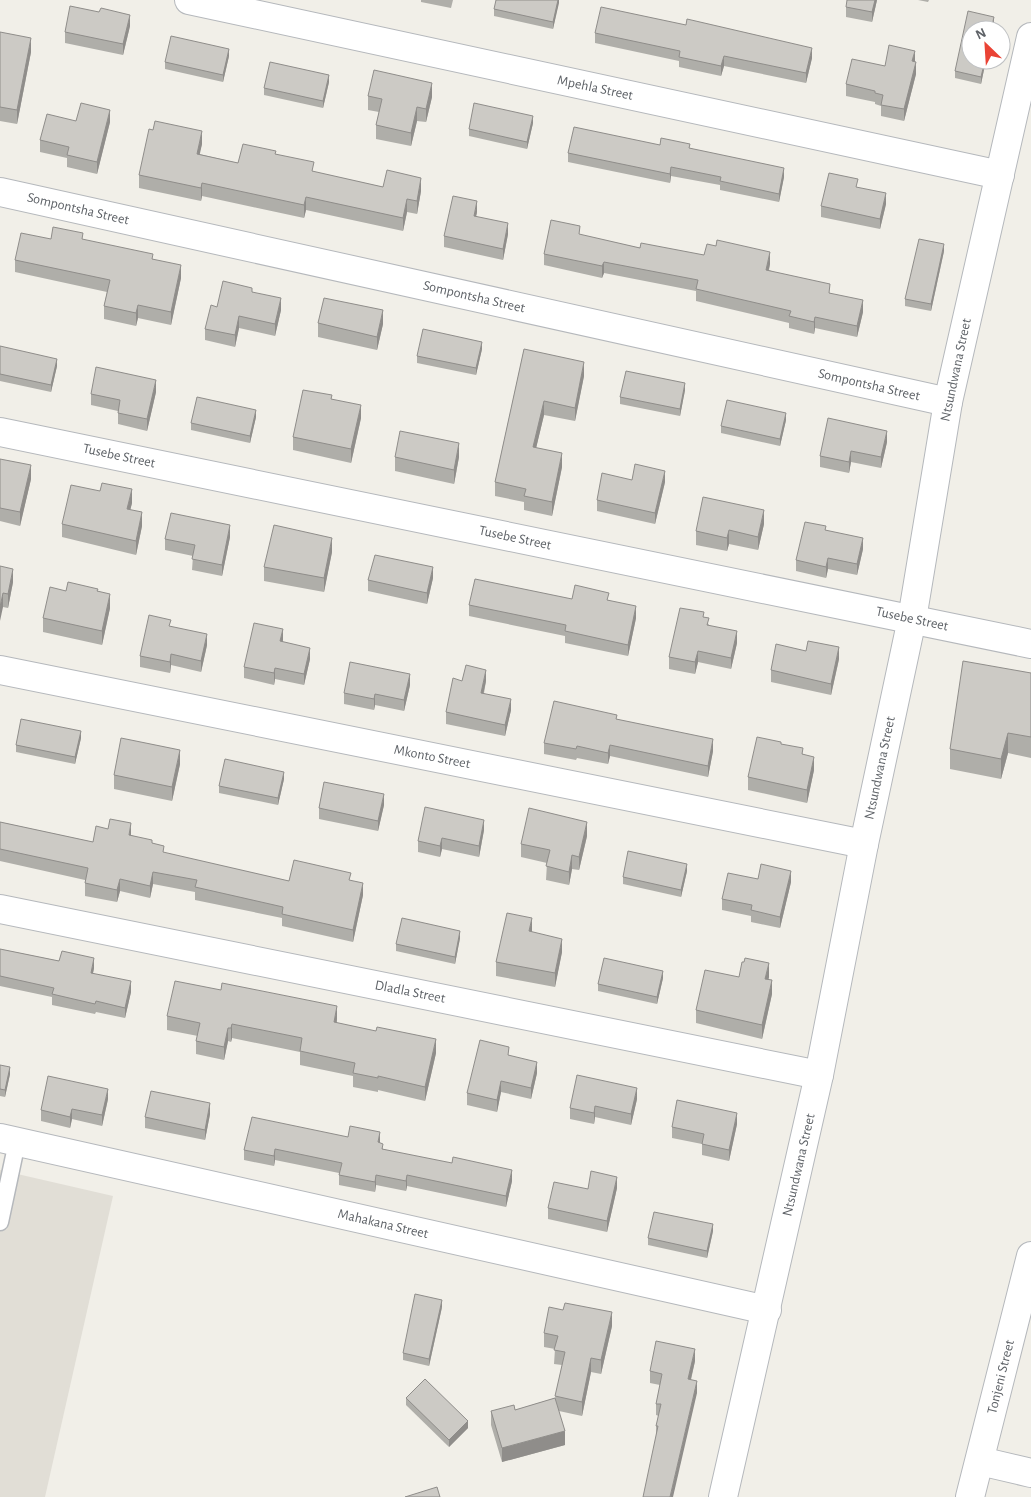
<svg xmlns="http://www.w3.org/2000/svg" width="1031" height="1497" font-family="'Alegreya Sans',sans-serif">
<rect width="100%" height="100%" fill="#f1efe8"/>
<polygon fill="#e1ded6" points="0,1170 113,1196 45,1497 0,1497"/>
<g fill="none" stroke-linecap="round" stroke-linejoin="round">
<defs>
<polyline id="lane" points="0,1222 17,1142"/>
<g id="street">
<polyline points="189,0 1000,175"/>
<polyline points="0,192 948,402"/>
<polyline points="0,432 1031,644"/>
<polyline points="0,670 864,844"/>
<polyline points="0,909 819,1075"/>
<polyline points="0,1138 767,1310"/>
<polyline points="980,1461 1031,1473"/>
<polyline points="723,1497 819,1075 864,844 912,619 948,402 1031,37"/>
<polyline points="970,1497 1031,1256"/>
</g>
</defs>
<use href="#lane" stroke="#b5b8bc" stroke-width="19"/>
<use href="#street" stroke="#b5b8bc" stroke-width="30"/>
<use href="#lane" stroke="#fff" stroke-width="16"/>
<use href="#street" stroke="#fff" stroke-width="28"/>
</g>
<g fill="#afaea9">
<polygon points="421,0 453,0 451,8 421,2"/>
<polygon points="559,0 553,29 494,16 494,9"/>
<polygon points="877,0 872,22 846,17 846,7"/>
<polygon points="918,0 929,0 928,2"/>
<polygon points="99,12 130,26 123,55 65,43 65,32"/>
<polygon points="994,24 971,60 986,60 981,84 955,78 955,71"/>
<polygon points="0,32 31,52 17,124 0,121"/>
<polygon points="595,33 812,58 806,83 724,66 721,76 679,67 679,61 595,43"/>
<polygon points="229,56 223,82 165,69 165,62"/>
<polygon points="915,62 916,74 904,121 881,116 881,106 875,104 875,102 846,96 846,84 885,66"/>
<polygon points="329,82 323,108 264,95 264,88"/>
<polygon points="368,96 432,97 426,122 417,121 411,146 376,139 376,125 379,112 368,110"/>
<polygon points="76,121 110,122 97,174 67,167 67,158 40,152 40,140"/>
<polygon points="533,123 527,149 469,136 469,129"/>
<polygon points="202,144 199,154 238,163 276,154 314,172 383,187 421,191 417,214 407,212 403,231 306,210 304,218 202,196 201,201 139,188 139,175"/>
<polygon points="660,145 690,148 784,177 779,202 720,190 720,185 671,176 670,183 568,162 568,153"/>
<polygon points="858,187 886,204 880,229 821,217 821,206"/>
<polygon points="477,212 476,216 508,234 503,260 444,247 444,236"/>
<polygon points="580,235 640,248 704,255 770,264 769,270 830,293 863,312 857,337 815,328 814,334 789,328 789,323 696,301 696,291 604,273 602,278 544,265 544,254"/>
<polygon points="51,239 83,240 153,259 181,278 171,325 138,318 136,326 104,319 104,306 107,292 15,272 15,260"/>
<polygon points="944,251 931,311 905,306 905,299"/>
<polygon points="252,292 281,310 275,336 239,328 235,347 205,340 205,329 217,307"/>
<polygon points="318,323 383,324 377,350 318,337"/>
<polygon points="0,346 57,366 51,392 0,381"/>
<polygon points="482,349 476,375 417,363 417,356"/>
<polygon points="524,349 584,376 575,421 544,415 536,448 562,467 552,516 524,510 524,502 495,496 495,482"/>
<polygon points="685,390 680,416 620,404 620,397"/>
<polygon points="156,392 147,431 118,424 118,411 91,405 91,394"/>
<polygon points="332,399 361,418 351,463 293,450 293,437"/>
<polygon points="256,417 250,443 191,430 191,423"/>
<polygon points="786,420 780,446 721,433 721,426"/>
<polygon points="887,442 881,468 851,462 849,473 820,467 820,456"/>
<polygon points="395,457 459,457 454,484 395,471"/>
<polygon points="0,459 31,479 20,526 0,521"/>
<polygon points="632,480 665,482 655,524 597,511 597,500"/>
<polygon points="132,503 130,510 142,526 136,555 62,537 62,524"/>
<polygon points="764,524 758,550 729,544 727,551 696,545 696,531"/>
<polygon points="826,530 863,549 857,575 828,569 826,578 796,571 796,560"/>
<polygon points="230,537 222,576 192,570 193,556 165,550 165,539"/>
<polygon points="332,552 324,592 264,581 264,567"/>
<polygon points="0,566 13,582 8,608 3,607"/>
<polygon points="433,578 427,604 368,591 368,580"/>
<polygon points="66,591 98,591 110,608 102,645 43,632 43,618"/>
<polygon points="572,599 609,600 636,618 628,656 565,643 565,636 469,616 469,605"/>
<polygon points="704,617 709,625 737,643 731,669 698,662 695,674 669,669 669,657"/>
<polygon points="171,627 207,645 201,672 171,665 170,673 140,667 140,656"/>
<polygon points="283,640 283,642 310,659 304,685 275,679 274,685 244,678 244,667"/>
<polygon points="839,659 831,695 771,682 771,670"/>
<polygon points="1031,673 1031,758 1008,753 1001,779 950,769 950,749"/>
<polygon points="486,681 484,693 511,710 505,736 446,724 446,712"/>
<polygon points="410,685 404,711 375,705 374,710 344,704 344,693"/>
<polygon points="617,719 713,751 708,777 610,756 608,764 577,758 576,760 544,754 544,743"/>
<polygon points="81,738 75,764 16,752 16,745"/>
<polygon points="781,744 803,754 814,770 807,803 748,790 748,777"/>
<polygon points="180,764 172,801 114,789 114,775"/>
<polygon points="284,779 278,805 219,793 219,786"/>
<polygon points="384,805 378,831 319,819 319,808"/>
<polygon points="0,822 93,842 108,829 131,835 152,843 164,853 289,881 351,881 363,895 353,942 282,926 282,918 195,900 195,892 153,884 150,898 120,891 117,902 85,896 85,880 0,861"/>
<polygon points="484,830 479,857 442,849 440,857 418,852 418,841"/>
<polygon points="587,836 579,870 572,869 569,885 546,880 547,863 521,857 521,844"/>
<polygon points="687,871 681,897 623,884 623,877"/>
<polygon points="758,879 791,882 780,928 751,922 751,916 722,910 722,899"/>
<polygon points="532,932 562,952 555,987 496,976 496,962"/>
<polygon points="460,938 455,964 396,951 396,944"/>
<polygon points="0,949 94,968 93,973 131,992 125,1018 96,1012 95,1014 52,1005 52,997 0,986"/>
<polygon points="739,977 769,977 768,980 772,994 762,1039 696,1023 696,1010"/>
<polygon points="663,978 657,1004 598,991 598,984"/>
<polygon points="167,1016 337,1019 337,1023 436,1053 425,1101 378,1090 378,1092 353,1087 353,1076 300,1065 300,1052 232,1038 231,1042 228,1041 224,1060 196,1054 196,1041 198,1036 167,1030"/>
<polygon points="509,1055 537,1073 531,1099 501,1092 497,1112 467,1105 467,1093"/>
<polygon points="0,1065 10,1074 5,1097 0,1096"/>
<polygon points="108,1099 102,1126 72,1119 70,1128 41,1121 41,1110"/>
<polygon points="637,1099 631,1125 595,1117 594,1124 570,1119 570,1108"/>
<polygon points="210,1114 205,1140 145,1128 145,1117"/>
<polygon points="737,1124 729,1161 702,1155 702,1144 672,1138 672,1127"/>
<polygon points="348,1137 380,1143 383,1149 512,1181 506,1207 407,1186 406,1191 376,1185 375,1192 339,1185 339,1173 275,1160 274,1166 244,1160 244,1150"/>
<polygon points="617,1188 607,1232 548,1219 548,1208 588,1189"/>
<polygon points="713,1231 707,1258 648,1245 648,1238"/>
<polygon points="442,1307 429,1366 403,1360 403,1353"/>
<polygon points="612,1326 601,1374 591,1372 582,1416 559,1411 565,1445 502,1462 491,1425 491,1411 515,1410 555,1398 562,1365 554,1364 555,1349 544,1347 544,1333"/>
<polygon points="695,1361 691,1380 697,1393 656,1435 656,1426 659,1416 656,1415 656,1404 660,1385 650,1383 650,1371"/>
<polygon points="406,1398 468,1428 449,1447 406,1405"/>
</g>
<g fill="#8f8d8a">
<polygon points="558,0 559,0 559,3 553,29 553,22"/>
<polygon points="875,0 877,0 872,22 872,12"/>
<polygon points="130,15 130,26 123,55 123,44"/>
<polygon points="994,17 994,24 993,30 991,30"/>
<polygon points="31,38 31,52 17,124 17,110"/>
<polygon points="812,48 812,58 806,83 806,73"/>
<polygon points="229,49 229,56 223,82 223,75"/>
<polygon points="915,51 915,63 912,61"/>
<polygon points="724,56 724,66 721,76 721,66"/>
<polygon points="985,60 986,60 981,84 981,77"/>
<polygon points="916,62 916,74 904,121 904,109"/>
<polygon points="329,75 329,82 323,108 323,101"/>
<polygon points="432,83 432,97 426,122 426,109"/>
<polygon points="417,107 417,121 411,146 411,133"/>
<polygon points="110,110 110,122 97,174 97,162"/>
<polygon points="533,116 533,123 527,149 527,142"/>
<polygon points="202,131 202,144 197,167 197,154"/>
<polygon points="671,167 671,176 670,183 670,174"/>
<polygon points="784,168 784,177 779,202 779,194"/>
<polygon points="421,178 421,191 417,214 417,201"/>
<polygon points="202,183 202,196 201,201 201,188"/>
<polygon points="886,193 886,204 880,229 880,219"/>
<polygon points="306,197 306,210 304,218 304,205"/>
<polygon points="407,199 407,212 403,231 403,218"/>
<polygon points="477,201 477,212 474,227 474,216"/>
<polygon points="508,223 508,234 503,260 503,249"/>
<polygon points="944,244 944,251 931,311 931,304"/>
<polygon points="770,252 770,264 766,281 766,270"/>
<polygon points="604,262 604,273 602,278 602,266"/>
<polygon points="181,265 181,278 171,325 171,312"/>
<polygon points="281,298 281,310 275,336 275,324"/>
<polygon points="863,300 863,312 857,337 857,326"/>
<polygon points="138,305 138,318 136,326 136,313"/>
<polygon points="383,310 383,324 377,350 377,337"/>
<polygon points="239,316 239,328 235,347 235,335"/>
<polygon points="815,317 815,328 814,334 814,322"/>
<polygon points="482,342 482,349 476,375 476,368"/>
<polygon points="57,359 57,366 51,392 51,385"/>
<polygon points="584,362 584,376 575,421 575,408"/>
<polygon points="156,380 156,392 147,431 147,419"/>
<polygon points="685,383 685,390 680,416 680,409"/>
<polygon points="544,401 544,415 533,461 533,447"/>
<polygon points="361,405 361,418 351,463 351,449"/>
<polygon points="256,410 256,417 250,443 250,436"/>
<polygon points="786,413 786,420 780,446 780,439"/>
<polygon points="887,431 887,442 881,468 881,457"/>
<polygon points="459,443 459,457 454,484 454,470"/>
<polygon points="851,451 851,462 849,473 849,462"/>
<polygon points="562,453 562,467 552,516 552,502"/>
<polygon points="31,465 31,479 20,526 20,512"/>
<polygon points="665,471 665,482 655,524 655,513"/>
<polygon points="132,489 132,503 127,523 127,509"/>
<polygon points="764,510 764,524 758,550 758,537"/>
<polygon points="142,512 142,526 136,555 136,541"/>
<polygon points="230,525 230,537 222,576 222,565"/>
<polygon points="729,530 729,544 727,551 727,538"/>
<polygon points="332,538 332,552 324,592 324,578"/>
<polygon points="863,538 863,549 857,575 857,564"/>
<polygon points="828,558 828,569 826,578 826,567"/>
<polygon points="433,567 433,578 427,604 427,593"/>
<polygon points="13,569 13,582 8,608 8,594"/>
<polygon points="3,593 3,607 0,621 0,607"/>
<polygon points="110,594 110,608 102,645 102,631"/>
<polygon points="636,606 636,618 628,656 628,645"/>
<polygon points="283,629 283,640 280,653 280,641"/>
<polygon points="737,631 737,643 731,669 731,658"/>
<polygon points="207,634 207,645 201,672 201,661"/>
<polygon points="839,647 839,659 831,695 831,684"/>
<polygon points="310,648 310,659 304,685 304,674"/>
<polygon points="698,651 698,662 695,674 695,662"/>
<polygon points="171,654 171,665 170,673 170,662"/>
<polygon points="275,668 275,679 274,685 274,673"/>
<polygon points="486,670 486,681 481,704 481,693"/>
<polygon points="410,674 410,685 404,711 404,700"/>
<polygon points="375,694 375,705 374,710 374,699"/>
<polygon points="511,699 511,710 505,736 505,725"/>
<polygon points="81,731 81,738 75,764 75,757"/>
<polygon points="1008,733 1008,753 1001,779 1001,759"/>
<polygon points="713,739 713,751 708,777 708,766"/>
<polygon points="610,745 610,756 608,764 608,753"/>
<polygon points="180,750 180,764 172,801 172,787"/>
<polygon points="814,757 814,770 807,803 807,790"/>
<polygon points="284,772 284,779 278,805 278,798"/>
<polygon points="384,794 384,805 378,831 378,821"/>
<polygon points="484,820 484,830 479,857 479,846"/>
<polygon points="587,822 587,836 579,870 579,857"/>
<polygon points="131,823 131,835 129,835"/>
<polygon points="442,838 442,849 440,857 440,846"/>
<polygon points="572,855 572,869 569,885 569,872"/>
<polygon points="687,864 687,871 681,897 681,890"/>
<polygon points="791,871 791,882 780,928 780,917"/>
<polygon points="153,872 153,884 150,898 150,886"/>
<polygon points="120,879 120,891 117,902 117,890"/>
<polygon points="363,883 363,895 353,942 353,930"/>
<polygon points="532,918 532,932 529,945 529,931"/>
<polygon points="460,931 460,938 455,964 455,957"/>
<polygon points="562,939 562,952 555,987 555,973"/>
<polygon points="94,958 94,968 91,983 91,973"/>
<polygon points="769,963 769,977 765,993 765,979"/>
<polygon points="663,971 663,978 657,1004 657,997"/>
<polygon points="772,980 772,994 762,1039 762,1025"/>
<polygon points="131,981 131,992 125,1018 125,1008"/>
<polygon points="337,1006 337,1019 334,1036 334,1022"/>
<polygon points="232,1024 232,1038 231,1042 231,1028"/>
<polygon points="228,1028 228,1041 224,1060 224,1047"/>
<polygon points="436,1039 436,1053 425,1101 425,1087"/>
<polygon points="537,1062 537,1073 531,1099 531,1088"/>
<polygon points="10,1067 10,1074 5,1097 5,1090"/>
<polygon points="501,1081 501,1092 497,1112 497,1100"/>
<polygon points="637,1088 637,1099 631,1125 631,1114"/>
<polygon points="108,1089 108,1099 102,1126 102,1115"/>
<polygon points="210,1103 210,1114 205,1140 205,1130"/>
<polygon points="595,1106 595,1117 594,1124 594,1113"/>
<polygon points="72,1109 72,1119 70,1128 70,1117"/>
<polygon points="737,1113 737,1124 729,1161 729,1150"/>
<polygon points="380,1132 380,1142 378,1153 378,1142"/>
<polygon points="275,1149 275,1160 274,1166 274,1156"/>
<polygon points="512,1170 512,1181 506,1207 506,1196"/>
<polygon points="376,1175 376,1185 375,1192 375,1182"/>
<polygon points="407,1175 407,1186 406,1191 406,1181"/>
<polygon points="617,1177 617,1188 607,1232 607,1221"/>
<polygon points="713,1224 713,1231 707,1258 707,1251"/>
<polygon points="442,1300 442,1307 429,1366 429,1359"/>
<polygon points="612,1312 612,1326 601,1374 601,1360"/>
<polygon points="695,1349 695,1361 688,1391 688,1379"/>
<polygon points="591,1358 591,1372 582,1416 582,1402"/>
<polygon points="697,1381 697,1393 673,1497 670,1497"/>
<polygon points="468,1421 468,1428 449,1447 449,1440"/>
<polygon points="565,1431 565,1445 502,1462 502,1448"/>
</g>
<g fill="#cccac5" stroke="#8f8d8a">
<polygon points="496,0 558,0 553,22 494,9"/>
<polygon points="847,0 875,0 872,12 846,7"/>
<polygon points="70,6 99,12 101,8 130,15 123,44 65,32"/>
<polygon points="601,7 686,25 687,19 812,48 806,73 724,56 721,66 679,57 680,51 595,33"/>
<polygon points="968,11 994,17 991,30 971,30 971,60 985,60 981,77 955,71"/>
<polygon points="0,32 31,38 17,110 0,107"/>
<polygon points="171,36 229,49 223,75 165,62"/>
<polygon points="889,45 915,51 912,61 916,62 904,109 881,105 883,95 875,93 875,91 846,84 852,59 885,66"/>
<polygon points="270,62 329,75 323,101 264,88"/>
<polygon points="374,70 432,83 426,109 417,107 411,133 376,125 382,99 368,96"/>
<polygon points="81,103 110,110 97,162 67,155 69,147 40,140 47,114 76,121"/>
<polygon points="474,103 533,116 527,142 469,129"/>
<polygon points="155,121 202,131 197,154 238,163 243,144 276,151 275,154 314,162 312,171 383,187 387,170 421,178 417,201 407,199 403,218 306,197 304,205 202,183 201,188 139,175 149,129 153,130"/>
<polygon points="574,127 660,145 661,138 690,144 689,148 784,168 779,194 720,181 721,177 671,167 670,174 568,153"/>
<polygon points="829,173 858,179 856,187 886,193 880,219 821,206"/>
<polygon points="453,196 477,201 474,216 508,223 503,249 444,236"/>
<polygon points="551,220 580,226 579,234 640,248 641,243 704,255 707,244 716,246 717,240 770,252 766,270 830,284 829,293 863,300 857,326 815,317 814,322 789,316 791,311 696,289 698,280 604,262 602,266 544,254"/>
<polygon points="53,227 83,233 82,239 153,254 152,259 181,265 171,312 138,305 136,313 104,306 110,280 15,260 21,233 51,239"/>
<polygon points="919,239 944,244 931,304 905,299"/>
<polygon points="223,281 252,288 252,292 281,298 275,324 239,316 235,335 205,329 211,305 217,307"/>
<polygon points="324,298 383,310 377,337 318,323"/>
<polygon points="423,329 482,342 476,368 417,356"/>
<polygon points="0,346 57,359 51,385 0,374"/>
<polygon points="524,349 584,362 575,408 544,401 533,447 562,453 552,502 524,496 526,489 495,482"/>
<polygon points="96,367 156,380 147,419 118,413 120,400 91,394"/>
<polygon points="626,371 685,383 680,409 620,397"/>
<polygon points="303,390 332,395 331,399 361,405 351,449 293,437"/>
<polygon points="197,397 256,410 250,436 191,423"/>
<polygon points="727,400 786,413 780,439 721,426"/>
<polygon points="828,418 887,431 881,457 851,451 849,462 820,456"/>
<polygon points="400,431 459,443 454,470 395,457"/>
<polygon points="0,459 31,465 20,512 0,508"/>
<polygon points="635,464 665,471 655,513 597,500 602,473 632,480"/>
<polygon points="102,483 132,489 127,509 142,512 136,541 62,524 71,485 100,491"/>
<polygon points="703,497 764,510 758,537 729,530 727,538 696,531"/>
<polygon points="171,513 230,525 222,565 192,559 195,545 165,539"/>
<polygon points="805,522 826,526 825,530 863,538 857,564 828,558 826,567 796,560"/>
<polygon points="274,525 332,538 324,578 264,567"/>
<polygon points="375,555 433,567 427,593 368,580"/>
<polygon points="0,566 13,569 8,594 3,593 0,607"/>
<polygon points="475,579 572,599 575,585 609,593 607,600 636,606 628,645 565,631 566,625 469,605"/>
<polygon points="68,582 98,589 97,591 110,594 102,631 43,618 50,587 66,591"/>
<polygon points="680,608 704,612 703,617 709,618 707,625 737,631 731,658 698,651 695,662 669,657"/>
<polygon points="149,615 171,620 169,626 207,634 201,661 171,654 170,662 140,656"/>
<polygon points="254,623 283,629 280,641 310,648 304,674 275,668 274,673 244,667"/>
<polygon points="808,641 839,647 831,684 771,670 776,644 806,651"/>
<polygon points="963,661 1031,673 1031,737 1008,733 1001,759 950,749"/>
<polygon points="350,662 410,674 404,700 375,694 374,699 344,693"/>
<polygon points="466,665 486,670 481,693 511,699 505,725 446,712 453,678 462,681"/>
<polygon points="554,701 617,715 616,719 713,739 708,766 610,745 608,753 577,746 576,749 544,743"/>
<polygon points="21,719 81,731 75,757 16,745"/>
<polygon points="757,737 781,742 781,744 803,748 802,754 814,757 807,790 748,777"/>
<polygon points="121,738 180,750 172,787 114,775"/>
<polygon points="225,759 284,772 278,798 219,786"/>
<polygon points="324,782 384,794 378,821 319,808"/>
<polygon points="425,807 484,820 479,846 442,838 440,846 418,841"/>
<polygon points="529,808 587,822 579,857 572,855 569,872 546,866 550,850 521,844"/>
<polygon points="110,819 131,823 129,835 152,840 152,843 164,846 163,852 289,881 294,860 351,873 349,880 363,883 353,930 282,914 283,907 195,887 197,880 153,872 150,886 120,879 117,890 85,883 88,868 0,849 0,822 93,842 96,826 108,829"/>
<polygon points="628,851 687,864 681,890 623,877"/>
<polygon points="761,864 791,871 780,917 751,910 752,905 722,899 728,873 758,879"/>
<polygon points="507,913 532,918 529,931 562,939 555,973 496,962"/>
<polygon points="402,918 460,931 455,957 396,944"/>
<polygon points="0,949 59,961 62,951 94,958 91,973 131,981 125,1008 96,1001 95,1004 52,994 54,988 0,976"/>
<polygon points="604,958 663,971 657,997 598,984"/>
<polygon points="745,958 769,963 765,979 772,980 762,1025 696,1010 705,970 739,977 742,962 744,962"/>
<polygon points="175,981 221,990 222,983 337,1006 334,1022 376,1031 377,1027 436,1039 425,1087 378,1076 378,1078 353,1073 355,1063 300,1051 302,1038 232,1024 231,1028 228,1028 224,1047 196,1041 200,1023 167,1016"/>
<polygon points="480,1040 509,1047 508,1055 537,1062 531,1088 501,1081 497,1100 467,1093"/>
<polygon points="0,1065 10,1067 5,1090 0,1089"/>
<polygon points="577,1075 637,1088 631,1114 595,1106 594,1113 570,1108"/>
<polygon points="48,1076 108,1089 102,1115 72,1109 70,1117 41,1110"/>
<polygon points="151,1091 210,1103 205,1130 145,1117"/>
<polygon points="677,1100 737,1113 729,1150 702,1144 704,1134 672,1127"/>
<polygon points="252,1117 348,1137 350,1126 380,1132 378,1142 383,1144 382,1149 452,1163 453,1157 512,1170 506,1196 407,1175 406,1181 376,1175 375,1182 339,1175 342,1163 275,1149 274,1156 244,1150"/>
<polygon points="591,1171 617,1177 607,1221 548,1208 554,1182 588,1189"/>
<polygon points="654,1212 713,1224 707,1251 648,1238"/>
<polygon points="415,1294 442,1300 429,1359 403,1353"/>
<polygon points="565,1303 612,1312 601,1360 591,1358 582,1402 555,1396 565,1352 554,1350 558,1336 544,1333 549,1307 563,1310"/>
<polygon points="656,1341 695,1349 688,1379 697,1381 670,1497 643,1497 658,1426 656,1426 661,1404 656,1404 662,1374 650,1371"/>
<polygon points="425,1379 468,1421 449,1440 406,1398"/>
<polygon points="555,1398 565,1431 502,1448 491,1411 514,1405 515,1410"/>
<polygon points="437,1487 440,1497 405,1497"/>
</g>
<g text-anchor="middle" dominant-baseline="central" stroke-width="4.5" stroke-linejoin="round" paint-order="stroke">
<g font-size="14" fill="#5f6368" stroke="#fff">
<text transform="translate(595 88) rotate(12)">Mpehla Street</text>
<text transform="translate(78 209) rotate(13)">Sompontsha Street</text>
<text transform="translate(474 297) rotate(13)">Sompontsha Street</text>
<text transform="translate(956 370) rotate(-78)">Ntsundwana Street</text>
<text transform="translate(869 385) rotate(13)">Sompontsha Street</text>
<text transform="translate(119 456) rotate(12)">Tusebe Street</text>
<text transform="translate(515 538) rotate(12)">Tusebe Street</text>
<text transform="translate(912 619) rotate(12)">Tusebe Street</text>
<text transform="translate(432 757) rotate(11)">Mkonto Street</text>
<text transform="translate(880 768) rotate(-78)">Ntsundwana Street</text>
<text transform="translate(410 992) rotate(11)">Dladla Street</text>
<text transform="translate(799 1165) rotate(-77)">Ntsundwana Street</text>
<text transform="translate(383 1224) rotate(13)">Mahakana Street</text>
<text transform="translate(1001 1377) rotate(-76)">Tonjeni Street</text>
</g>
</g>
<g transform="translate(986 45) rotate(335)"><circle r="24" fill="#ffffff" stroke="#bfc1c3"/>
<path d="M0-4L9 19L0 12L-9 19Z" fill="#ea4335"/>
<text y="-8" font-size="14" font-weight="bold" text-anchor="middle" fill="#5f6368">N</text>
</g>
</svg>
